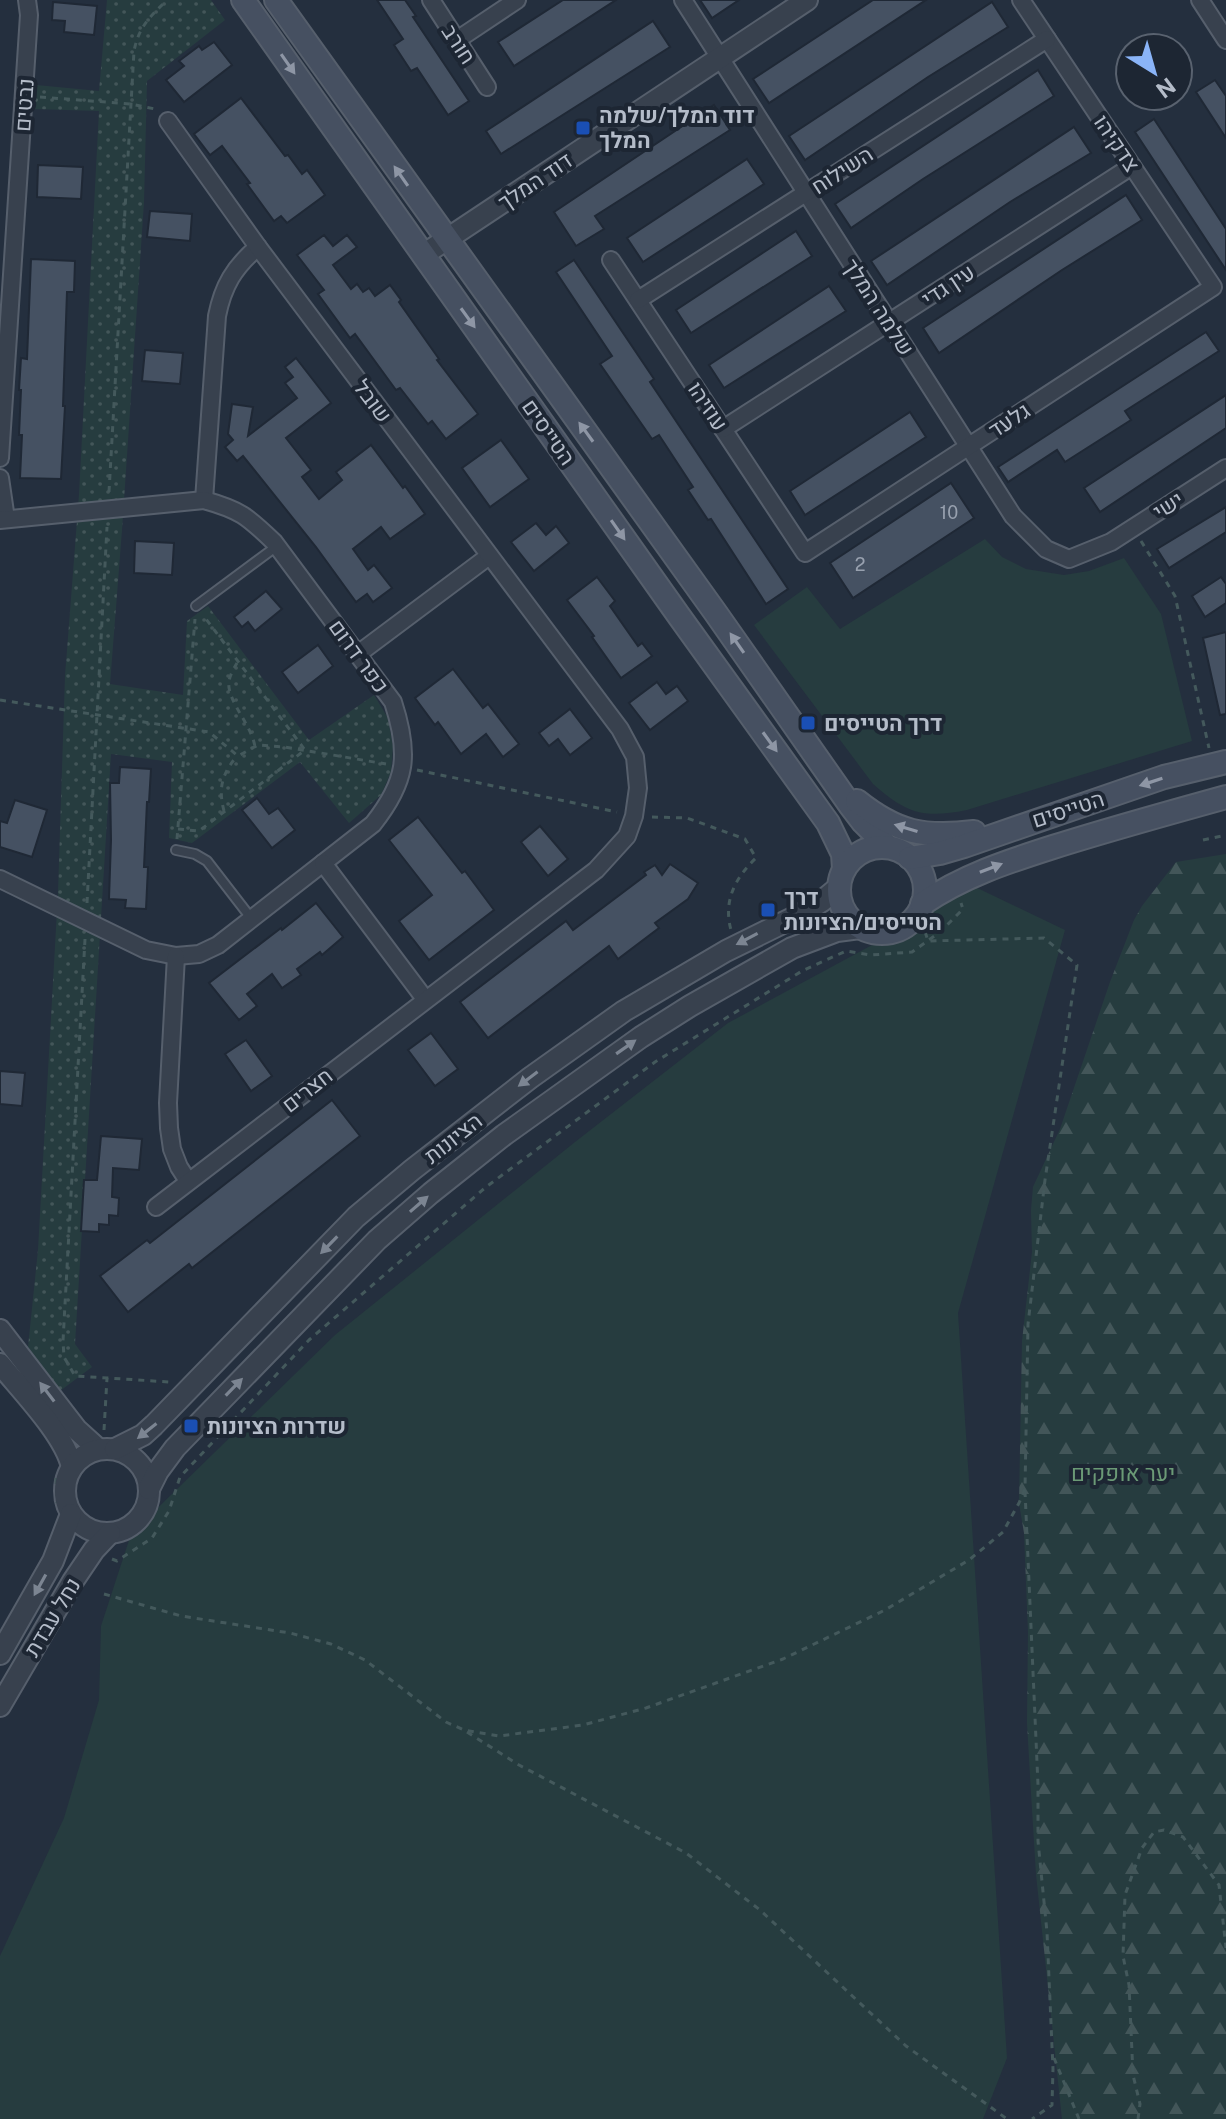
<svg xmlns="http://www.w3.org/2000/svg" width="1226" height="2119" font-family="'Public Sans',Heebo,sans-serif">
<defs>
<pattern id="forest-firs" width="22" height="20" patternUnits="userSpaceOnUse" patternTransform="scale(2)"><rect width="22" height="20" fill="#263c3f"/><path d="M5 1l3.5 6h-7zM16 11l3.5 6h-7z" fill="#435659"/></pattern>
<pattern id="park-dots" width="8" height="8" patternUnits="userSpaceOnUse" patternTransform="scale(2)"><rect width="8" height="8" fill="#263c3f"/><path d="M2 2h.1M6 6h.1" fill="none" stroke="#435659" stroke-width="1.8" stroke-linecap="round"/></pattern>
</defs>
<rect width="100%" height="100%" fill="#242f3e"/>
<g fill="#263c3f">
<path d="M985,539l17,18 24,12 38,6 25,-4 35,-13 37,56 31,127 -225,69c-44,9 -61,3 -94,-26l-119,-159 53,-38 33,42z"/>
<polygon points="969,884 1065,930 958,1313 1007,2058 983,2119 0,2119 0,1956 64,1818 99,1700 101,1626 131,1534 335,1335 575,1142 728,1023 911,924"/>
</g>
<polygon fill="url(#forest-firs)" points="1226,854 1226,2119 1062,2119 1036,1874 1032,1809 1027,1723 1028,1632 1024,1533 1019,1503 1022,1341 1032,1252 1031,1210 1033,1187 1060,1129 1110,982 1134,920 1142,906 1176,862"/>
<polygon fill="url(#park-dots)" points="107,0 211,0 225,20 147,81 144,202 122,530 110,684 183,695 187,621 208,606 309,740 374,695 388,718 393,747 391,772 381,795 349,823 300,762 192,843 169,838 172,762 111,754 75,1344 92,1367 60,1391 28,1347 38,1250 58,893 65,676 79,495 99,111 33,109 36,85 99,91"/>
<g fill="#455162" stroke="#1f2835" stroke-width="2">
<polygon points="377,0 405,0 416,16 413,17 469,101 448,115 417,68 411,71 394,45 403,39"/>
<polygon points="563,0 616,0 514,66 498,42"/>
<polygon points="700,0 739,0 712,18"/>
<polygon points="873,0 926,0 769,103 753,79"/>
<polygon points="53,2 97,6 94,35 64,32 65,21 52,20"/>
<polygon points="992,2 1008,27 928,77 805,160 789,136"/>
<polygon points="653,21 670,47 501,154 486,131"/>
<polygon points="214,42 232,65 184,102 166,80 184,66 179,61 199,46 202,50"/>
<polygon points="1038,70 1054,96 923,179 851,228 835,204"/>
<polygon points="1215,80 1226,96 1226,138 1196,92"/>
<polygon points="241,98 285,156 288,155 302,174 307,170 325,195 287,223 281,216 274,221 247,184 250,183 222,146 210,155 194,134"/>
<polygon points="714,105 730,130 595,216 604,229 576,246 554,212"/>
<polygon points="1154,119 1226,229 1226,270 1135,132"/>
<polygon points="1074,127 1091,153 1010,202 887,285 871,261"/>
<polygon points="747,159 764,184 643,262 627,238"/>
<polygon points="38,165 83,167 81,199 37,197"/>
<polygon points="1126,195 1142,220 1062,270 939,353 923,328"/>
<polygon points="150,211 192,214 190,241 147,237"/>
<polygon points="796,231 812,256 691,333 676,310"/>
<polygon points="324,235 333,246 347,235 357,247 333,265 351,289 357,284 363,292 369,288 375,296 390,285 401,300 399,302 439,359 437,360 478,414 446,439 432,421 428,424 400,388 396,390 355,334 350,338 318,294 324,290 297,255"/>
<polygon points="31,259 75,261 74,292 67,292 63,406 65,406 61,479 20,478 22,435 19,435 21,390 19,390 21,358 27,359"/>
<polygon points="574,260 654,379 650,382 788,589 766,604 711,519 708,520 688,490 693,487 659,435 652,439 600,364 612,356 556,272"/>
<polygon points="829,286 846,311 724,388 709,365"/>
<polygon points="1206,332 1219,351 1125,411 1131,420 1065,462 1057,450 1008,482 998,467"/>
<polygon points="145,350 183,353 180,384 142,381"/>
<polygon points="296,358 331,403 286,438 311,470 302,477 319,499 342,480 336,472 371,445 403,488 405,486 425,514 390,539 381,527 353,549 368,570 374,565 392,588 373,602 367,594 356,602 316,547 243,456 237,461 225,447 233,440 228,434 232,404 253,407 248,436 297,398 285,383 293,377 285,367"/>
<polygon points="1226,395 1226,428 1100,512 1084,488"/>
<polygon points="910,412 926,437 805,515 790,491"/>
<polygon points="501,440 529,479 490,507 462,468"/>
<polygon points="951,483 974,518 853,598 830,563"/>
<polygon points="1226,507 1226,532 1169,568 1157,549"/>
<polygon points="536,523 546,535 556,526 569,543 534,571 511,542"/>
<polygon points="135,541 174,543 172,575 134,573"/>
<polygon points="597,577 615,601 610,606 638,646 642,643 652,656 621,678 592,637 594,636 567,600"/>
<polygon points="1221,577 1226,584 1226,603 1205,617 1192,596"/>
<polygon points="266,591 282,609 255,631 248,622 242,627 234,617"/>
<polygon points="1226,632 1226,714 1220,715 1203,638"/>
<polygon points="318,645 333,666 298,693 282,672"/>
<polygon points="453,669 483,708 488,704 519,744 503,757 486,734 461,754 438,722 435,725 415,698"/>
<polygon points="657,682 666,694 677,686 688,701 650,730 629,703"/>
<polygon points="570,709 592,738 570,755 558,739 549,746 539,733"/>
<polygon points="120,767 151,769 149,802 147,802 144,867 148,867 146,909 125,908 126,900 109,899 111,840 110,783 119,783"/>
<polygon points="257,798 269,814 278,808 295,830 272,848 242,810"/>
<polygon points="15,800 47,810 32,857 0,847 0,821 7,823"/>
<polygon points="418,817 462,873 465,871 494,910 429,960 399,921 432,895 389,840"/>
<polygon points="540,826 568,859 548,876 521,842"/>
<polygon points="670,864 698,883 688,899 655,923 659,928 618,959 609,946 488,1038 460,1002 566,921 573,930 646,875 644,872 655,865 662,875"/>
<polygon points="316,903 343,937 322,955 320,952 297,969 301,975 282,988 272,974 247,994 257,1006 239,1020 209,983 281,928 282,930"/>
<polygon points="431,1033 458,1069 435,1086 408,1050"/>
<polygon points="246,1040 272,1076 251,1091 225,1054"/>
<polygon points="0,1071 25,1073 22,1106 0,1104"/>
<polygon points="332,1100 360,1136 192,1268 189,1264 128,1312 100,1276 147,1240 150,1243"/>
<polygon points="101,1136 142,1139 139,1170 113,1168 112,1197 119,1198 118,1216 109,1215 109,1225 99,1224 99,1232 81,1231 84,1180 97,1180"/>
</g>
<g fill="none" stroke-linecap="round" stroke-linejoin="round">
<defs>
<g id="service">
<polyline points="196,606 277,546"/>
<polyline points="176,850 195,854 207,861 251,918"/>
</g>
<g id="minor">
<polyline points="431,0 487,87"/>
<polyline points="683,0 1013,516 1046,549 1069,559 1111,542 1226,468"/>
<polyline points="1200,0 1226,40"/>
<polyline points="457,40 517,0"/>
<polyline points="611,260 805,553 1213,287 1021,0"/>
<polyline points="638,300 1047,39"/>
<polyline points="723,429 1132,166"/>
<polyline points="0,458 29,15 27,0"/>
<polyline points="0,478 6,519"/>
<path d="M204,500l13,-184c6,-30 17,-49 41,-69"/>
<path d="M0,520l204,-20c36,10 43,16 70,42l119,160c17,52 14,79 -20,122l-155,121 -19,9 -23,2 -30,-6 -146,-71"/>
<polyline points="358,654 489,556"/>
<polyline points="323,863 425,999"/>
<polyline points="176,956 168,1103 169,1128 172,1149 179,1167 188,1181"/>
<polyline points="156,1207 596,870 627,836 634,816 638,788 635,757 620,729 258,247 168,121"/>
</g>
<g id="tertiary">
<polyline points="423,255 807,0"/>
<polyline points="0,1330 77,1430 98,1449"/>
<path d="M0,1364c22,27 65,71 72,103"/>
<circle cx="107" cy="1491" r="42"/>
<polyline points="115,1449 143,1435 154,1425 356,1217 412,1170 530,1078 624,1011 726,951 803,913 822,901 839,887"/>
<polyline points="149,1489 158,1471 175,1448 377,1240 431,1193 504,1135 641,1037 690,1006 792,948 837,931 860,928"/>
<polyline points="0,1654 53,1561 71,1514"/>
<polyline points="0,1706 73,1581 94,1550 110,1533"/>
</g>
<g id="secondary">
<polyline points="243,0 679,616 828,823 843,854 844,869"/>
<polyline points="276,0 715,612 850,805 863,822 888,847"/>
<path d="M857,801c40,32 67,37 117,31"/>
<circle cx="882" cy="890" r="43"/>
<polyline points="910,858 940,853 964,846 1164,777 1226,762"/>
<path d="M922,904c41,-28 84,-42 131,-57 57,-18 115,-34 173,-50"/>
</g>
</defs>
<use href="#service" stroke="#565f6c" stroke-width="12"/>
<use href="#minor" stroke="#565f6c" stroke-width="20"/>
<use href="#tertiary" stroke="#565f6c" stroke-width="24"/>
<use href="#secondary" stroke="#565f6c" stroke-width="26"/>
<g stroke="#44595c" stroke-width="3" stroke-dasharray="6 6" stroke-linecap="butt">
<polyline points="40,97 131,104 155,109"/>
<path d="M109,492l25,-441c5,-25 16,-34 33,-51"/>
<polyline points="1141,541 1175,596 1209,748"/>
<path d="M237,663c-3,5 -7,12 -8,18 -3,19 23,44 26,66"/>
<polyline points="0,700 209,732 238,756 258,745 285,747 386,764"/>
<polyline points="417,770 617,812"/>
<path d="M224,811c-6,-23 -2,-37 13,-55"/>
<path d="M652,817l35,1 58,21 11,19c-21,20 -33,43 -25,72"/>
<polyline points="178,829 199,831 305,750 203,615"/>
<polyline points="177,839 195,619"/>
<polyline points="1203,840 1226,835"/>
<polyline points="87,903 107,527"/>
<polyline points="85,939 63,1341 64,1357 75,1376 170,1382"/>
<polyline points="104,1430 107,1378"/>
<polyline points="56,1478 57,1503"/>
<polyline points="1025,1491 1038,1785 1038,1841 1047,1932 1053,2069 1052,2105 1032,2119"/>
<polyline points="112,1559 117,1561 152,1538 169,1511 180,1477 309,1340 486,1187 655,1062 802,971 846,951 871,955 912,952 940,932 963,909 961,903"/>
<polyline points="104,1594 181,1616 290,1633 331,1644 365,1660 446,1722 464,1730 499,1736 583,1725 646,1708 783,1659 885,1610 969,1560 1003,1532 1019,1503 1025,1489 1028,1324 1045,1180 1077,965 1044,938 928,941 922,922"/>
<polyline points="467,1732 519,1765 686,1853 760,1910 906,2046 1007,2119"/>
<polyline points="1054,2058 1079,2119"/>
<polyline points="1138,2119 1140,2104 1133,2075 1129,1985 1123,1956 1125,1895 1142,1848 1154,1832 1164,1830 1183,1837 1219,1885 1226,1948"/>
</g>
<use href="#service" stroke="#38414e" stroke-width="8"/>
<use href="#minor" stroke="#38414e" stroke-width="16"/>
<use href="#tertiary" stroke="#38414e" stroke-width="20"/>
<use href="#secondary" stroke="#465061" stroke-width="22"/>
</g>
<defs><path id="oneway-solid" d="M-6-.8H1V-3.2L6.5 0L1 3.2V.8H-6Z" transform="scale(2)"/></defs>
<g fill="#8e96a5">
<use href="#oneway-solid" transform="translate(288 64) rotate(55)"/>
<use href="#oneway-solid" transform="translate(401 176) rotate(-125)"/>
<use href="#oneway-solid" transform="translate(468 318) rotate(54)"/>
<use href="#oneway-solid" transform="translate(586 432) rotate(-126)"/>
<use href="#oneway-solid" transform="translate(618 530) rotate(55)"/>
<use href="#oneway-solid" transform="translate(737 643) rotate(-125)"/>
<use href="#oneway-solid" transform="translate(770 742) rotate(54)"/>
<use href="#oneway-solid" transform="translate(1151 782) rotate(162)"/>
<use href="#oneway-solid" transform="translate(906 828) rotate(-163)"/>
<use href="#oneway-solid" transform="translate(991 868) rotate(-21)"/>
</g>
<g fill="#7c8592">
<use href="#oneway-solid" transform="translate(747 939) rotate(152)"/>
<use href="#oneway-solid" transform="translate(626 1047) rotate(-35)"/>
<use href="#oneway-solid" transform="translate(528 1079) rotate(143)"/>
<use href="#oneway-solid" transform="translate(419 1204) rotate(-41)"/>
<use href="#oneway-solid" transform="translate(329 1245) rotate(134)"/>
<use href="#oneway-solid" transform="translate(234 1387) rotate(-46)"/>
<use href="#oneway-solid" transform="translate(47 1392) rotate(-127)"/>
<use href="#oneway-solid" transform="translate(147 1431) rotate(142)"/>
<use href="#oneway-solid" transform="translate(40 1585) rotate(119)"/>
</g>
<g fill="#1a4fb4" stroke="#1d2633" stroke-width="3">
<rect x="575" y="120" width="16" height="16" rx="4"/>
<rect x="800" y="715" width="16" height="16" rx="4"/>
<rect x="760" y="902" width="16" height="16" rx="4"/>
<rect x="183" y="1418" width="16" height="16" rx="4"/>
</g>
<g text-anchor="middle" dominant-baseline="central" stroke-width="8" stroke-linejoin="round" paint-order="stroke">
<g font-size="18" fill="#98a1af">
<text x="949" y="512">10</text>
<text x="860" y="564">2</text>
</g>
<g font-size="22" fill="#b4bcc9" stroke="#1d2633">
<text transform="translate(459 44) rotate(57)">חורב</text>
<text transform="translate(24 105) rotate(-86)">נבטים</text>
<text transform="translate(1117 143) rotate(56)">צדקיהו</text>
<text transform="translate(842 170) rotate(-33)">השילוח</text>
<text transform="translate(535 181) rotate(-34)">דוד המלך</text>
<text transform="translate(948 285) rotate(-33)">עין גדי</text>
<text transform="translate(879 307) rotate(57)">שלמה המלך</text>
<text transform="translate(373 401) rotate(53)">שובל</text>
<text transform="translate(708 406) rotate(57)">עוזיהו</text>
<text transform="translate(1009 420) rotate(-33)">גלעד</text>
<text transform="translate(549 432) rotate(55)">הטייסים</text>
<text transform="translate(1168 505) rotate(-33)">ישי</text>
<text transform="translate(359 656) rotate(54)">כפר דרום</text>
<text transform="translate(1068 809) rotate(-18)">הטייסים</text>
<text transform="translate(307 1090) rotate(-38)">חצרים</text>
<text transform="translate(453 1138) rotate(-38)">הציונות</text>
<text transform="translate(52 1617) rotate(-59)">נחל עבדת</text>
</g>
<g font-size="22" font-weight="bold" fill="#b4bcc9" stroke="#1d2633" text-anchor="start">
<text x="599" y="115">דוד המלך/שלמה<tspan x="599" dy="25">המלך</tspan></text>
<text x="824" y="723">דרך הטייסים</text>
<text x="784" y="897">דרך<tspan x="784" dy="25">הטייסים/הציונות</tspan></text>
<text x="207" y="1426">שדרות הציונות</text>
</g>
<g font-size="22" fill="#6b9a76" stroke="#1d2633">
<text x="1123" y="1473">יער אופקים</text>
</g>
</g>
<g transform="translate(1154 72) rotate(143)"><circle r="38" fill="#1d2633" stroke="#59626f" stroke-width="2"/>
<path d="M0-6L14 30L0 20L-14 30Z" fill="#8ab4f8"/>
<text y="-12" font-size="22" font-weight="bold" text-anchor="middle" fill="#b4bcc9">N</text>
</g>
</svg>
